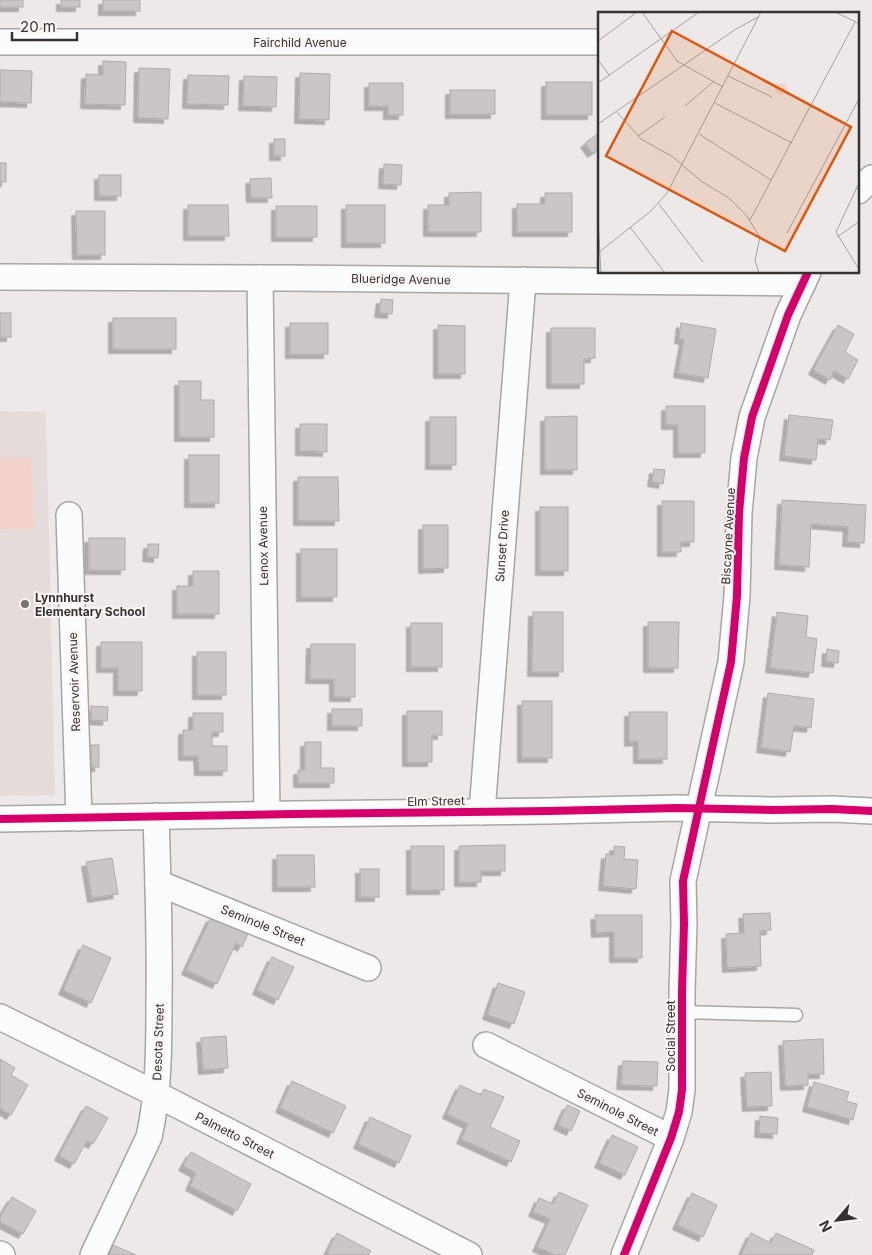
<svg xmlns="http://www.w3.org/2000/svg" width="872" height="1255" font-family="Inter,sans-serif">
<defs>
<filter id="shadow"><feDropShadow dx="-4.5" dy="4.5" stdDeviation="0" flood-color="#0004"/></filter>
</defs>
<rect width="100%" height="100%" fill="#ede9e8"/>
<polygon fill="#e5dbd8" points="0,411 46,412 55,795 0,796"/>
<polygon fill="#f3d2ca" points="31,458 34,528 0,529 0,459"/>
<g fill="#c9c6c5" stroke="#aeabaa" filter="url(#shadow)">
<rect x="0" y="0" width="23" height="7"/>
<rect x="61" y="0" width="19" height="7"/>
<rect x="103" y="0" width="37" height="11"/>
<polygon points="103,61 126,62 125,105 85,104 86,74 103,75"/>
<polygon points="139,68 170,69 168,119 138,118"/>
<polygon points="0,70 32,71 31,103 0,102"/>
<polygon points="300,73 330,74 329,120 299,119"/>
<polygon points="188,75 229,76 228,105 187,104"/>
<polygon points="244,76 277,77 276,107 243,106"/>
<rect x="546" y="82" width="46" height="33"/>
<polygon points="369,83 403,83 403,115 388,115 388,106 369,106"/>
<rect x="450" y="90" width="45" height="24"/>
<polygon points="599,133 600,148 592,153 585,143"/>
<rect x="274" y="139" width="11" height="17"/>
<rect x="0" y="163" width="6" height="19"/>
<polygon points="384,164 402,165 401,185 383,184"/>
<rect x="99" y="175" width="22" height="21"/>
<polygon points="271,178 272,198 251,198 250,179"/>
<polygon points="481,192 481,232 428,232 428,205 449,205 449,193"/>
<polygon points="545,193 572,193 572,232 517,232 517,204 545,204"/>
<polygon points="188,205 228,205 229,236 188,236"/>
<rect x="346" y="205" width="39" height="38"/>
<rect x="276" y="206" width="41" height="31"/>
<polygon points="76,211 105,211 105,255 77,255"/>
<polygon points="381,299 393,300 392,314 379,313"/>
<rect x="0" y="313" width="11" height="24"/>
<rect x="113" y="318" width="63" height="31"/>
<rect x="290" y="323" width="38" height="31"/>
<polygon points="681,323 716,329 708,378 678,373 684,340 679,339"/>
<polygon points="438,325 465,326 465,374 438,374"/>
<polygon points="838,325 854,334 845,352 858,360 848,379 834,371 830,380 813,370"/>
<polygon points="551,328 595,328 595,358 584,359 584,384 551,384"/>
<polygon points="179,381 201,381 201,400 214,400 214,437 179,437"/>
<polygon points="666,406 705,406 705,453 678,453 678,425 666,425"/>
<polygon points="789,415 833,420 830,440 818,439 816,460 784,456"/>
<polygon points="577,416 577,470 545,470 545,417"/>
<rect x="430" y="417" width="26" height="48"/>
<polygon points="300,424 327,424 327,452 300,451"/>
<rect x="189" y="455" width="30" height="48"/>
<polygon points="654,469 665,470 663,484 652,482"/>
<polygon points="298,477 338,477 339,521 298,521"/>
<polygon points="782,500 866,505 864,543 847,542 848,527 811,524 809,567 779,565"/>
<polygon points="662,501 694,501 694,542 681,542 681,552 662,552"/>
<rect x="540" y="507" width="28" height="64"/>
<polygon points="423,525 448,525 448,568 423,569"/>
<rect x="89" y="538" width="36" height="32"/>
<polygon points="148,544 159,544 158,558 147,557"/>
<rect x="301" y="549" width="36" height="48"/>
<polygon points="193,571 219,571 219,614 177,614 177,586 193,586"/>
<polygon points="533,612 563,612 563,672 532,672"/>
<polygon points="777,612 808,616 806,637 817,639 813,673 770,668"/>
<polygon points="648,622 679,622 678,668 648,668"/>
<rect x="411" y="623" width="31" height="44"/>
<polygon points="101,642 142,642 142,691 118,691 118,668 101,668"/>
<polygon points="311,644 355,644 355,697 334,697 334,679 310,679"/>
<polygon points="827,649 839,651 838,663 826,662"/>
<rect x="197" y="652" width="29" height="43"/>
<polygon points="768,693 814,699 811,728 794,726 790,752 761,748"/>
<rect x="522" y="701" width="30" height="57"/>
<polygon points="91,706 108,707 107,721 91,720"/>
<rect x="332" y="709" width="30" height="17"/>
<polygon points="407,711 442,711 442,735 432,735 432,762 407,762"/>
<polygon points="629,712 667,712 667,759 638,759 638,741 629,742"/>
<polygon points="193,713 223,713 223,732 212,732 212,746 227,746 227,771 199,771 198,756 183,756 183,730 193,730"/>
<polygon points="305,742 321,742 321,768 334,768 334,783 298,783 298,770 305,770"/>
<rect x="91" y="745" width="8" height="22"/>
<polygon points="505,845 505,871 481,871 481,882 459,882 459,846"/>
<rect x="411" y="846" width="33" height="44"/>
<polygon points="614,846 625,847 624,859 638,860 636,889 603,886 606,854 614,855"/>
<polygon points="277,855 314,855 315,887 277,887"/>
<polygon points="112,858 118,894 92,898 86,862"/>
<rect x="360" y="869" width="19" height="28"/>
<polygon points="770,913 771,930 760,931 761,966 727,968 726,934 744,933 743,914"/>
<polygon points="595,915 642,915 642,958 614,958 614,932 596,933"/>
<polygon points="211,917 248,934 242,947 236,943 217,984 186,970"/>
<polygon points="83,945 111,958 91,1003 63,990"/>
<polygon points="272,957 294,967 278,1000 257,990"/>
<polygon points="498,983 525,992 514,1024 487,1015"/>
<polygon points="226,1036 228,1068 203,1070 201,1038"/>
<polygon points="823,1039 824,1074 808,1074 808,1085 785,1086 783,1041"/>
<polygon points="0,1059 15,1068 11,1075 28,1085 11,1115 0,1108"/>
<polygon points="623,1061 658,1062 657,1086 621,1085"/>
<polygon points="771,1072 772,1106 747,1107 745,1073"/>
<polygon points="292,1081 346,1106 333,1133 280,1108"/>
<polygon points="814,1082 849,1092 846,1101 857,1104 853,1120 807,1107"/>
<polygon points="460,1085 481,1095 484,1089 504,1097 490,1127 520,1141 511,1162 461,1139 468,1124 447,1114"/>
<polygon points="567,1105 580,1111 571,1131 558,1125"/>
<polygon points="86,1106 108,1118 93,1144 87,1141 74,1164 59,1156"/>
<polygon points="760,1116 778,1118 777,1134 759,1133"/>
<polygon points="370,1117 411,1136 399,1163 358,1144"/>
<polygon points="612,1135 638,1147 625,1175 599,1163"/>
<polygon points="191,1152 251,1184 237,1211 190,1186 196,1173 183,1166"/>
<polygon points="559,1192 588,1205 565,1255 555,1255 537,1247 550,1219 533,1212 539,1198 553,1204"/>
<polygon points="692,1193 717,1205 703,1237 677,1225"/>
<polygon points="12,1197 36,1211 23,1234 0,1222 0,1217"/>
<polygon points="337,1233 371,1251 368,1255 332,1255 327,1253"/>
<polygon points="751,1233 771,1243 776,1233 814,1250 812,1255 741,1255"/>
<polygon points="113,1245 136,1255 109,1255"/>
</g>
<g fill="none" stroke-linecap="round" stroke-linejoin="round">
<defs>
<polyline id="lane" points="682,1012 796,1015"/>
<g id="street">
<polyline points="0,42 600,42"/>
<polyline points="858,191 872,178"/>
<polyline points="0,277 285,278 803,283"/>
<polyline points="260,278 267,814"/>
<polyline points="69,515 79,818"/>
<polyline points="482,812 523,280"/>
<polyline points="0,819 294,814 548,811 677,808 773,810 832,809 872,811"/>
<polyline points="158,883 368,968"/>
<polyline points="0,1017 156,1094 469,1255"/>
<polyline points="486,1045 671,1138"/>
<polyline points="0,1254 2,1255"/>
<path d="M93,1255l56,-118c10,-45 10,-91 10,-137 1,-61 -1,-122 -3,-184"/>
<polyline points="624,1255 671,1138 679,1112 682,1090 682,991 684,924 683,881 731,662 737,596 739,513 744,458 752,417 788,315 808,272"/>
</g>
</defs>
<use href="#lane" stroke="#a8a5a4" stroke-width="15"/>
<use href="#street" stroke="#a8a5a4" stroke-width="28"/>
<use href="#lane" stroke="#fcfcfc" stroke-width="12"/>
<use href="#street" stroke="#fcfcfc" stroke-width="25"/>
<defs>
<g id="cycleway">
<polyline points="0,819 294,814 548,811 677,808 773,810 832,809 872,811"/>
<polyline points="624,1255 671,1138 679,1112 682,1090 682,991 684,924 683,881 731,662 737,596 739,513 744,458 752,417 788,315 808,272"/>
</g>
</defs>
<use href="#cycleway" stroke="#fcf5f4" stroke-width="11"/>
<use href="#cycleway" stroke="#d6006c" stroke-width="8"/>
</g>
<circle fill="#757272" stroke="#fcf5f4" stroke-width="2" cx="25" cy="604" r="5"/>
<g text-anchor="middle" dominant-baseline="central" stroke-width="4" stroke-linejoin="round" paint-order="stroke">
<g font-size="12" fill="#353232" stroke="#fcf5f4">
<text x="300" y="42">Fairchild Avenue</text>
<text transform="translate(401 279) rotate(1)">Blueridge Avenue</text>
<text transform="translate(728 536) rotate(-87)">Biscayne Avenue</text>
<text transform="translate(263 546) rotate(-91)">Lenox Avenue</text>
<text transform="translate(502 546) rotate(-86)">Sunset Drive</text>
<text transform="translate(74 682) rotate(-92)">Reservoir Avenue</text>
<text transform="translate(436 801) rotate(-1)">Elm Street</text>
<text transform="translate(263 925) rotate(22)">Seminole Street</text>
<text transform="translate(670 1036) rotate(-90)">Social Street</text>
<text transform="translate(158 1042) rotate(-88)">Desota Street</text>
<text transform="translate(618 1112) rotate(27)">Seminole Street</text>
<text transform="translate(235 1135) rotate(27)">Palmetto Street</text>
</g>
<g font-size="12" font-weight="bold" fill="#353232" stroke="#fcf5f4" text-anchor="start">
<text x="35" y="597">Lynnhurst<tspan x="35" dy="14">Elementary School</tspan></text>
</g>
</g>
<g transform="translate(598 12)">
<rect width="261" height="261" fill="#ede9e8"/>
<path d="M177 77a6 6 0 1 1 12 0a6 6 0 1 1-12 0Z" fill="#f3d2ca"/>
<path fill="none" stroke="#a3a09f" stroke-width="1" d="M44,0l35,49 46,26M237,0l25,12M0,29l39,-29M0,48l11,15M130,64l44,21M0,71l101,-71M117,91l77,40M87,94l28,-24M19,100l24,27 32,18 28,24 28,17 17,17 14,22 -5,23 4,13M0,112l138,-95 22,-12M101,122l72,46M40,124l27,-19M262,169l-24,51 24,39M61,192l44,58M0,208l3,53M152,208l105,-198M32,215l35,46M189,221l73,-136M239,225l23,-16M0,241l53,-42 16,-18 94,-181"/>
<path fill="#df570e" fill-opacity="0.15" stroke="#df570e" stroke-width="2.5" d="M74,19l179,96 -66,124 -179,-95z"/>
<rect width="261" height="261" fill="none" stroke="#353232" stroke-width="2.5"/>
</g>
<g transform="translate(837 1220) rotate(242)" stroke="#fcf5f4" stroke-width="4" paint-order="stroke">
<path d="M0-4L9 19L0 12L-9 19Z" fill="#353232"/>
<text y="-8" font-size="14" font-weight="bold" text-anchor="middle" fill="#353232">N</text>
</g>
<path d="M12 32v8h65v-8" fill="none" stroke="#353232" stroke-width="2.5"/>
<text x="20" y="32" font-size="15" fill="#353232" stroke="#fcf5f4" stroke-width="4" paint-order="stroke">20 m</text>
</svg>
